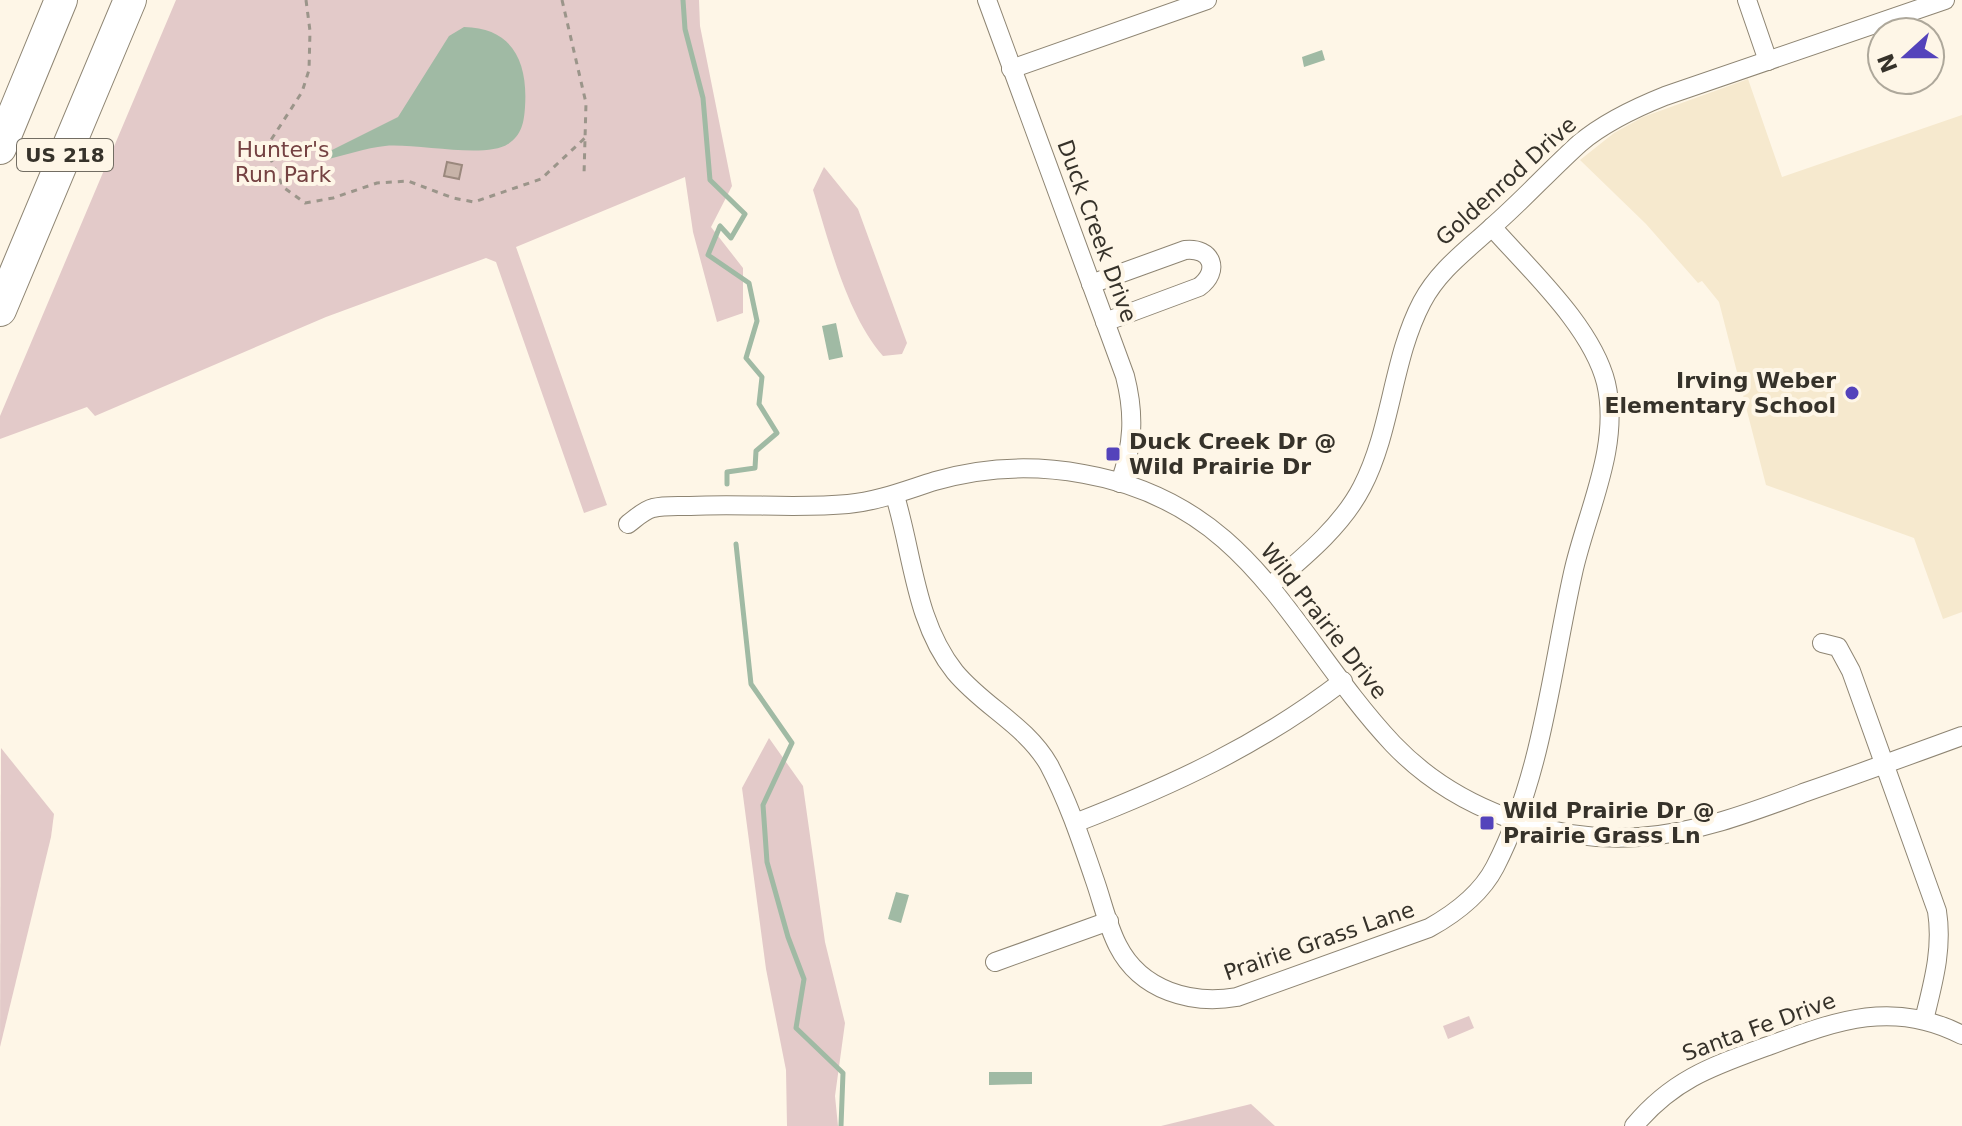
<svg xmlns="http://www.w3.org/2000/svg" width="1962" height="1126" font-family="'DejaVu Sans',sans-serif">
<rect width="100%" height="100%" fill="#fef6e7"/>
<polygon fill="#f6e9ce" points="1748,79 1782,177 1962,115 1962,612 1943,619 1914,538 1766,485 1719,302 1702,281 1698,283 1646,224 1580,160 1614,133 1643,117"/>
<g fill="#e3cac9">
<polygon points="176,0 699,0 700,26 732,186 711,227 743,268 743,313 717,322 693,232 685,177 516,247 607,505 584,513 496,262 486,258 326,317 95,416 87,407 0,439 0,416"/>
<path d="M824,167l34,42 49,134 -5,11 -19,2c-36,-41 -54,-114 -70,-166z"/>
<polygon points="769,738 803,786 825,942 845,1023 835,1096 838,1126 787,1126 786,1070 766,969 742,788"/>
<polygon points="1,748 54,814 51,837 0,1047"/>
<polygon points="1469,1016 1474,1028 1448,1039 1443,1026"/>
<polygon points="1251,1104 1275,1126 1161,1126"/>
</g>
<g fill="#a0baa4">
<path d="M464,27c49,1 64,35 61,80 -1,15 -3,28 -17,37 -22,15 -94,-1 -123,2 -19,2 -40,9 -60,14l-7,-3 80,-40 51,-81z"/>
<polygon points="1322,50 1325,60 1304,67 1302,57"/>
<polygon points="836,323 843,357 829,360 822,326"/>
<polygon points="896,892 909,895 901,923 888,919"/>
<polygon points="989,1072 1032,1072 1032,1084 989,1085"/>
</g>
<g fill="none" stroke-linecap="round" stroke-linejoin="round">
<g stroke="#a0baa4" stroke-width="5">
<polyline points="683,0 685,29 703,98 710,180 745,214 731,238 720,226 708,255 749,283 757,321 746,358 762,377 759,404 777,433 756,451 755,468 727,472 727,484"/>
<polyline points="736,544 751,684 792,743 763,805 767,862 788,937 804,979 796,1028 843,1073 841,1126"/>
</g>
</g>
<polygon fill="#c7b3a8" stroke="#9a887d" stroke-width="2" points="447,162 462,165 459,179 444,176"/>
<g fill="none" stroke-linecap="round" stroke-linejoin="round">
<defs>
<g id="minor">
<path d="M987,0l138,376c10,39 8,69 -5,107"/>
<polyline points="1747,0 1768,61"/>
<polyline points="1011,69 1207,0"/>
<path d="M1091,284l94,-34c27,-3 36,21 14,37l-94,35"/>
<path d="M895,496c18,59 20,126 60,176 29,35 71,53 94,93 19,36 32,75 45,113 8,22 13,47 24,68 23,45 74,59 119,51l192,-69c27,-15 52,-34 66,-61 47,-91 56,-195 78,-294 13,-60 48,-126 33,-190 -14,-56 -75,-112 -114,-156"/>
<path d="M628,524c7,-5 16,-14 25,-16 11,-3 26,-2 37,-2 53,-3 105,3 158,-2 31,-3 58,-14 87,-23 48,-14 100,-16 149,-7 168,29 207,161 309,270 62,65 157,99 246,93 58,-4 113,-25 167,-45 52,-18 104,-37 156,-56"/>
<path d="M1271,585c33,-28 71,-59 91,-98 30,-58 30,-128 60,-185 17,-32 44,-51 70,-75 31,-27 58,-57 88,-84 25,-21 55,-35 85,-47l280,-96"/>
<path d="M1822,643l16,4 13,24 86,240c6,38 -4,72 -13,109"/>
<path d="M1075,823c98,-38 183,-77 268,-142"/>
<polyline points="995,962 1109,921"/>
<path d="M1634,1126c39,-47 79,-60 134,-80 68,-25 125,-47 194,-11"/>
</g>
<g id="motorway">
<polyline points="0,148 61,0"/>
<polyline points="0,310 130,0"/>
</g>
</defs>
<use href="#minor" stroke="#8e8573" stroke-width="20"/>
<use href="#motorway" stroke="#8e8573" stroke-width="34"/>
<g stroke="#9b958a" stroke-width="3" stroke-dasharray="6 6" stroke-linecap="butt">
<polyline points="306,0 310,31 309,70 302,92 269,143 269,155 283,187 305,203 333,198 377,183 408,181 453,198 474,202 541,179 586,137"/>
<polyline points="562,0 586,103 584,175"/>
</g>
<use href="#minor" stroke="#fff" stroke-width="18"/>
<use href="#motorway" stroke="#fff" stroke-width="32"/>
</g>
<g fill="#5443bb" stroke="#fef6e7" stroke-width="3">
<circle cx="1852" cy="393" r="8"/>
<rect x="1105" y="446" width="16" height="16" rx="4"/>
<rect x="1479" y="815" width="16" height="16" rx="4"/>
</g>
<g text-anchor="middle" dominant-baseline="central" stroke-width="8" stroke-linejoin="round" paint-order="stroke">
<rect fill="#fef6e7" stroke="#726d63" stroke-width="2" x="17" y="139" width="96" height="32" rx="6"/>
<g font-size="20" font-weight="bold" fill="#36322a">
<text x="65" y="155">US 218</text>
</g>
<g font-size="22" fill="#754242" stroke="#fef6e7">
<text x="283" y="149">Hunter's<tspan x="283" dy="25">Run Park</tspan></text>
</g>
<g font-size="22" fill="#36322a" stroke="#fef6e7">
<text transform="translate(1506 181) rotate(-42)">Goldenrod Drive</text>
<text transform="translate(1097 231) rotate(70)">Duck Creek Drive</text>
<text transform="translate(1324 621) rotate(52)">Wild Prairie Drive</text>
<text transform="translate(1319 941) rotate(-19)">Prairie Grass Lane</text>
<text transform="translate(1759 1027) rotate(-20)">Santa Fe Drive</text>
</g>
<g font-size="22" font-weight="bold" fill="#36322a" stroke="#fef6e7" text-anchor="start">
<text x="1836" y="380" text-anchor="end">Irving Weber<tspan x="1836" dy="25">Elementary School</tspan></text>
<text x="1129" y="441">Duck Creek Dr @<tspan x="1129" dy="25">Wild Prairie Dr</tspan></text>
<text x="1503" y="810">Wild Prairie Dr @<tspan x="1503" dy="25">Prairie Grass Ln</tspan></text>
</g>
</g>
<g transform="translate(1906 56) rotate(249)"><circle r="38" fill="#fef6e7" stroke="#aea89b" stroke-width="2"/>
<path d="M0-6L14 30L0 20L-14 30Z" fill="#5443bb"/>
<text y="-12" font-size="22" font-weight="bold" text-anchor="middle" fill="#36322a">N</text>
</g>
</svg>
